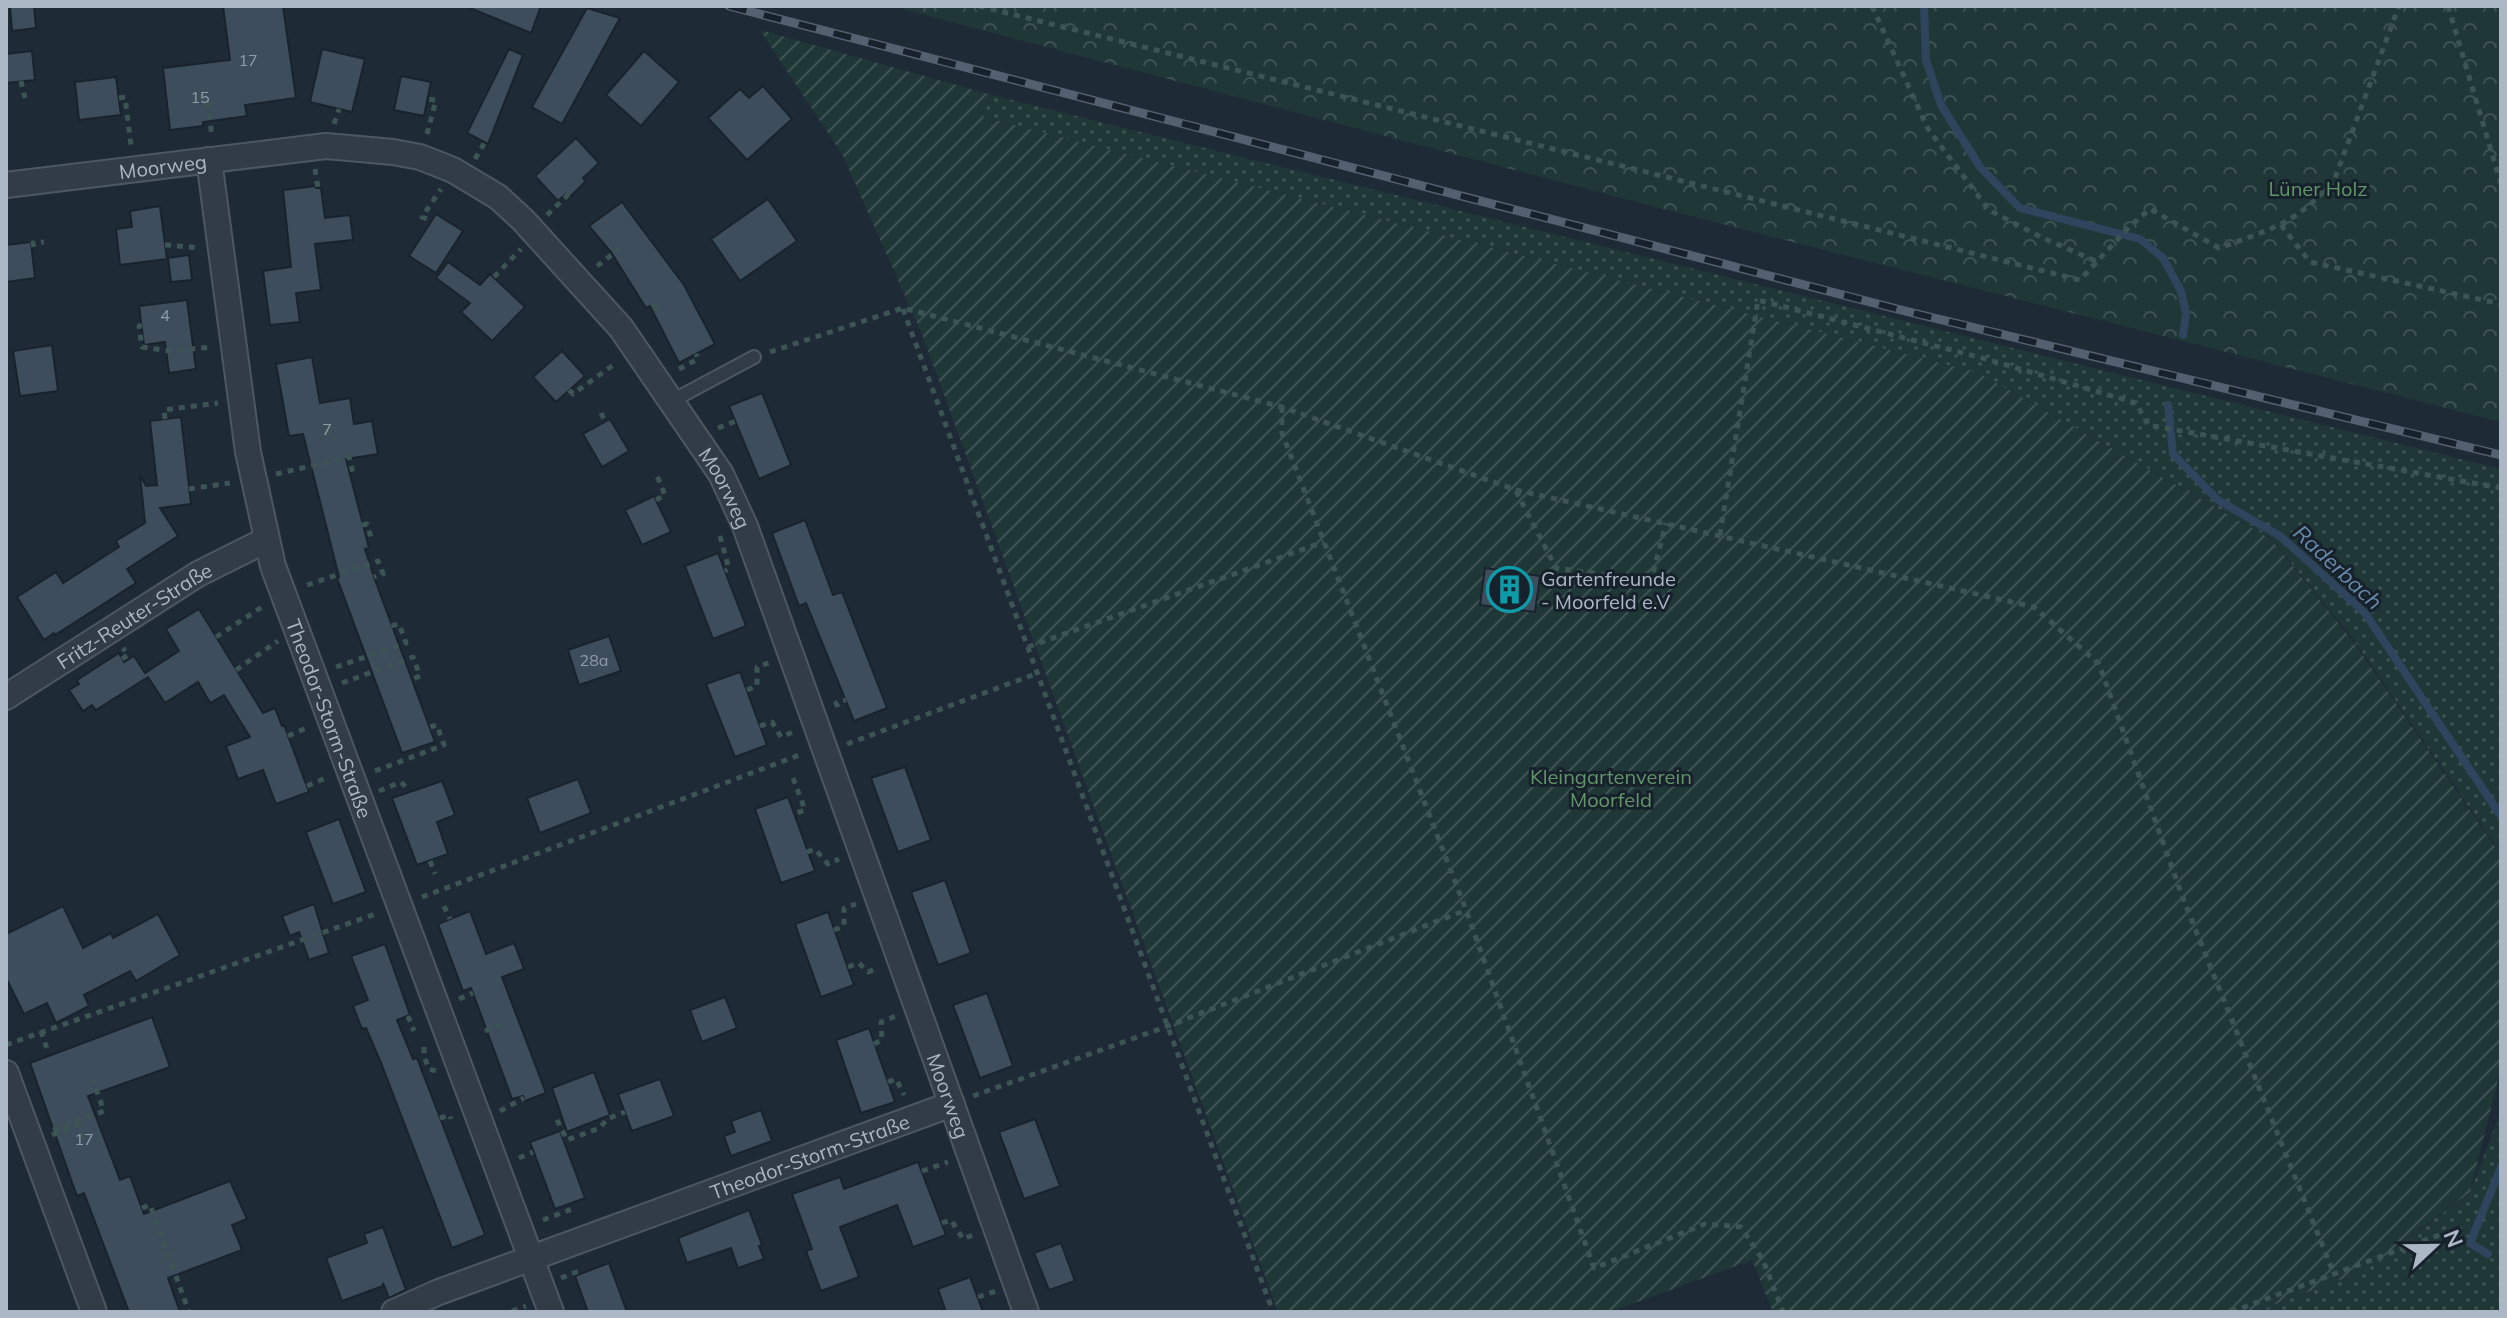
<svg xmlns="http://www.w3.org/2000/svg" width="2507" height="1318" font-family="Mulish,sans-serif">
<defs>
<pattern id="grass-dots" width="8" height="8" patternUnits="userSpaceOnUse" patternTransform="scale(2)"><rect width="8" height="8" fill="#203738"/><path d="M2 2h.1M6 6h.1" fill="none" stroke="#3e5253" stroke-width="1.8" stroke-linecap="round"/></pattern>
<pattern id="forest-crowns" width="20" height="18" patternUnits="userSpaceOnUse" patternTransform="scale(2)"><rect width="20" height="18" fill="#203738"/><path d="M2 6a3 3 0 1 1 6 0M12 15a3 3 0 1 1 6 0" fill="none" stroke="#3e5253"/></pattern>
<pattern id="garden-furrows" width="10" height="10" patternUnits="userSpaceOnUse" patternTransform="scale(2)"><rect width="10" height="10" fill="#203738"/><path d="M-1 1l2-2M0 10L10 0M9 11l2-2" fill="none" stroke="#3e5253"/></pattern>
</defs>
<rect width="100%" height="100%" fill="#1e2a36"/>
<g fill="url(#grass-dots)">
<polygon points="992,95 2501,469 2501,853 2353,639 2272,539 1979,373 983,117"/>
<polygon points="2501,1111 2501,1312 2256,1312 2366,1270 2470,1193"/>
</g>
<polygon fill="url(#forest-crowns)" points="891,6 2498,6 2501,15 2501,422 1659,208"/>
<polygon fill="url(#garden-furrows)" points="760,30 992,95 983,117 1979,373 2271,539 2352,640 2501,855 2501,1068 2470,1192 2366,1270 2255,1312 1773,1312 1752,1260 1610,1312 1278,1312 922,334 842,154"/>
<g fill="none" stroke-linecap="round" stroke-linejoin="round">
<g stroke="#2e455d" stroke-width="8">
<polyline points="1924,6 1926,60 1941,105 1980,167 2020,208 2140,239 2163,258 2181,291 2186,313 2183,335"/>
<polyline points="2168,405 2173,454 2218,500 2280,536 2365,613 2501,816"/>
<polyline points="2488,1254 2470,1243 2501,1167"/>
</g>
</g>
<g fill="#3e4d5c" stroke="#19232d" stroke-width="2">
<polygon points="10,6 34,6 36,28 12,31"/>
<polygon points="223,6 283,6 296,98 245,105 247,116 203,122 203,126 170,130 163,68 230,60"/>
<polygon points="465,6 541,6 531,33"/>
<polygon points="587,8 620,18 562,124 532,107"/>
<polygon points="322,49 365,59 352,112 310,102"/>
<polygon points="509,49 523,55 488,144 467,133"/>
<polygon points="32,51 35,80 6,83 6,54"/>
<polygon points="644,51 679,82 641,126 606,95"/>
<polygon points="401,76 431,82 424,116 394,110"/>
<polygon points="116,77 121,115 79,120 75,82"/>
<polygon points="763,86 792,119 747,160 708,118 740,89 749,98"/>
<polygon points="576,138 599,163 583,178 586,181 569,198 566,194 558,201 535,176"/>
<polygon points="315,186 316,188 321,188 325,218 350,215 353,240 315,244 321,290 296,293 300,322 270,325 263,271 291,267 283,190"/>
<polygon points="768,199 797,241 740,281 711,239"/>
<polygon points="622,202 684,285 715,344 679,363 650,306 646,308 611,252 589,226"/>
<polygon points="160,206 167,259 120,265 116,229 132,227 130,211"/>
<polygon points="436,214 463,231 436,273 409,256"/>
<polygon points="31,242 35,278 6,282 6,245"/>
<polygon points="189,255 192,280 171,282 168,258"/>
<polygon points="448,262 480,285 490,274 525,307 492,341 461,312 470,303 436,278"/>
<polygon points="187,300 196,369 169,373 165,342 144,345 139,306"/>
<polygon points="52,345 58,391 20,396 13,351"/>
<polygon points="562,351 585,376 556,402 533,377"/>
<polygon points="312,357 320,403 350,398 354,424 372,421 378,454 346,459 369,548 365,549 374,577 435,742 402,753 337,578 339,577 303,434 289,436 276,364"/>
<polygon points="762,393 791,465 759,479 729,406"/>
<polygon points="181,417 191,504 160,508 178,536 127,569 136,583 55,635 54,633 44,640 17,597 56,572 63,583 119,547 116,541 145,523 140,475 146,486 157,485 150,421"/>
<polygon points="610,419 629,451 602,467 583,434"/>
<polygon points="654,496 671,532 642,545 625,510"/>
<polygon points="805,520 833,595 842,592 887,708 854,721 806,603 799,606 772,533"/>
<polygon points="718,553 746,626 713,639 685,566"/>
<polygon points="1485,568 1540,576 1535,612 1480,605"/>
<polygon points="199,609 263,713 275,708 282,726 284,725 309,792 276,804 263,770 238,779 226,746 250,737 224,695 210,703 198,682 165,703 148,677 96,710 92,705 83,711 69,690 79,684 77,680 119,653 124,662 134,656 145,673 179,651 166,629"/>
<polygon points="609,636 621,671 579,685 568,650"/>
<polygon points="740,672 767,745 735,757 706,684"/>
<polygon points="905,767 931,840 898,852 871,778"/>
<polygon points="578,779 591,813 540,833 527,798"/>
<polygon points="442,781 455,815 437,822 448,854 417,865 392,798"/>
<polygon points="788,797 815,871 781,883 755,809"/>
<polygon points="339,819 366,892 333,904 306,832"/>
<polygon points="945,880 971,953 938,965 911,892"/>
<polygon points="314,904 329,953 309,960 299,932 290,936 282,916"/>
<polygon points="63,906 83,948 111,933 113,938 158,914 180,955 136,981 130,971 84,995 89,1006 56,1023 47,1003 24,1014 6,978 6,934"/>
<polygon points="470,911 486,954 514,943 524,969 502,977 546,1093 525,1101 523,1096 512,1099 471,988 463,991 438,924"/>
<polygon points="828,912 854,985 821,997 795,924"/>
<polygon points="385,944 410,1015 397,1020 413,1059 417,1058 485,1235 452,1248 381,1063 366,1028 362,1029 353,1006 368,1000 351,956"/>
<polygon points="987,993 1013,1066 980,1078 953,1005"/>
<polygon points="725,997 737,1028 702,1042 690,1010"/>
<polygon points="152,1017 170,1067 88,1096 120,1180 130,1176 144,1214 230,1181 247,1219 232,1225 242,1250 168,1278 180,1312 129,1312 84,1193 77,1196 73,1185 30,1063"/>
<polygon points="869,1028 895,1102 861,1113 836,1040"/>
<polygon points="594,1072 610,1115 567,1132 552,1088"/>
<polygon points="660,1079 674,1116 632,1131 618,1094"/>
<polygon points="761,1110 772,1141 731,1156 724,1136 735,1132 731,1121"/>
<polygon points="1035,1119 1060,1186 1024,1199 999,1132"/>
<polygon points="560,1131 585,1198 555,1209 530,1142"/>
<polygon points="918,1162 946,1235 913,1247 897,1205 840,1227 859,1277 821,1291 806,1251 812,1249 792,1194 840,1177 844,1189"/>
<polygon points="749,1210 762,1245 759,1246 764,1259 738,1268 731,1248 687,1263 678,1238"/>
<polygon points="383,1227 406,1290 389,1298 383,1283 383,1286 342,1301 326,1258 367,1243 364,1234"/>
<polygon points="1061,1243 1075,1281 1049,1290 1034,1253"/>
<polygon points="609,1263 627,1312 588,1312 575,1276"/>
<polygon points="970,1277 983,1312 946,1312 938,1289"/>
</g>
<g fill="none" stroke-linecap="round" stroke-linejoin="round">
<defs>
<polyline id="lane" points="670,402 754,357"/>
<g id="street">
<path id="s1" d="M209,160l39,292 25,114 278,746"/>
<path id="s2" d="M6,185l320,-39 67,6 27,5 33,13 45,27 25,23 98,108 100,146 24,52 281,786"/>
<path id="s3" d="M6,697l192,-123 68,-34"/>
<polyline points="6,1073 94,1312"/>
<path id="s4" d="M394,1312l45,-20 513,-188"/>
</g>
</defs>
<use href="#lane" stroke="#4c5762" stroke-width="16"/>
<use href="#street" stroke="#4c5762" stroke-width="28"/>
<g stroke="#3d5455" stroke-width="5" stroke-dasharray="6 6" stroke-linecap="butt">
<path d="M979,6l1101,274 50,-54 20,-17 69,39c50,-18 82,-26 116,-70l64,-172"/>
<polyline points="1872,6 1928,129 1989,210 2043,238 2098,262"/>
<polyline points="2448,6 2501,184"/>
<polyline points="21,81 25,98"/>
<polyline points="200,97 207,97 212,137"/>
<polyline points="119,98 125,97 131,146"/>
<polyline points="334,124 339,109"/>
<polyline points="427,134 436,100 428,99"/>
<polyline points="475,159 485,142"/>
<polyline points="315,169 318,188"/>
<polyline points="547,215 570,193"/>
<polyline points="427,219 422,217 441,189"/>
<polyline points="2281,225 2310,262 2501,304"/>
<path d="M165,245c13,0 21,3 34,2"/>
<polyline points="34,247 33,243 44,242"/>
<polyline points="597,266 622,247"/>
<polyline points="494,277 521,249"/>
<polyline points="903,309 1273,1312"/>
<polyline points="657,310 654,305 658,302"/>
<polyline points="142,325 139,326 142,347 170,351 212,347"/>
<polyline points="770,352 903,308 1282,407 1516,490 2034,607 2099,664 2184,901 2334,1274"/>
<polyline points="679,369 698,359 696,354"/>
<polyline points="569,390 573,394 616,363"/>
<polyline points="1282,407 1282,433 1466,910 1594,1268 1705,1224 1741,1227 1763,1260 1783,1312"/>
<polyline points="601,413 605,421"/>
<polyline points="165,419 164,410 218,403"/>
<polyline points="718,428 736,421"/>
<polyline points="327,429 328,437"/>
<polyline points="276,474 349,457 353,473 349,474"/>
<polyline points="189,489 230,483"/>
<polyline points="1516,491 1556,568 1651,581 1666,523"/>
<polyline points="656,500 665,495 657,476"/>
<polyline points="362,525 367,524 372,541"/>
<polyline points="1720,535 1758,300 1986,359 2136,403 2148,425 2501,488"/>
<polyline points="720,536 729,569 725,571"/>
<polyline points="307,585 378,561 383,574 374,577"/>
<polyline points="216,637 262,607"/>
<polyline points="1028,647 1324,542"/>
<polyline points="122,659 128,655 123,648"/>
<polyline points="336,667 406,643 399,624 391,626"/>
<polyline points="236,670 278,641"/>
<polyline points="342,683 413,657 420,676 413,679"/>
<polyline points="747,690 757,686 757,667 771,662"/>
<polyline points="838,707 836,703 846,700"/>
<polyline points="760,726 772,722 781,737 793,732"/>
<polyline points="288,736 309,727"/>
<polyline points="847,744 1038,673"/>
<polyline points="375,771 444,745 437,725 430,727"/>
<polyline points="793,778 805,810 794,814"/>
<polyline points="307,786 328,777"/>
<polyline points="379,791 401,782 406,787"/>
<polyline points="807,852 815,849 828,864 839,859"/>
<polyline points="430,861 435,874"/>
<polyline points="422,897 802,754"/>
<polyline points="444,906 450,919"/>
<polyline points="834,930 844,926 844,908 856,904"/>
<polyline points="848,967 859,963 868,972 878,968"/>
<polyline points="459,999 473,993"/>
<polyline points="408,1016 414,1031"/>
<polyline points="41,1031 48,1052"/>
<polyline points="485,1031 500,1025 501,1027"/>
<polyline points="874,1044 882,1040 881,1022 896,1016"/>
<polyline points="6,1045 378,913"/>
<polyline points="424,1047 424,1056 429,1069 436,1071"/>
<polyline points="888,1082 896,1079 904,1095"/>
<polyline points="973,1096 1168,1026 1466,910"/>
<polyline points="500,1111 524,1098"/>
<polyline points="440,1118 450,1115 451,1119"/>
<polyline points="557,1120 567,1140 600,1128 607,1119 625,1112"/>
<polyline points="53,1130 104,1111 93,1081"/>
<polyline points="52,1135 78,1125 84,1139"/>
<polyline points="519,1158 533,1152"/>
<polyline points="922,1171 948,1162"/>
<polyline points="142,1208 150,1205 189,1312"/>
<polyline points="543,1220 572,1209"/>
<polyline points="942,1223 951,1220 963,1239 973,1235"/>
<polyline points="561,1278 579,1271 581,1274"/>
<polyline points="978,1297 996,1291"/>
<polyline points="512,1311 526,1306"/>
<polyline points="2231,1312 2442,1234"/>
</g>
<use href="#lane" stroke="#313c47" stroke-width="12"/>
<use href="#street" stroke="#313c47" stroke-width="24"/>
<defs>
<polyline id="rail" points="729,6 1901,310 2501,455"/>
</defs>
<use href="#rail" stroke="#53606f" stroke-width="9"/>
<use href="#rail" stroke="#17212b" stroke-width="6" stroke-dasharray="18" stroke-linecap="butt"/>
</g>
<defs>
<symbol id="building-ring" viewBox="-11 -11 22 22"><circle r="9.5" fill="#17212b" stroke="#0f9aa8" stroke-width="1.5"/><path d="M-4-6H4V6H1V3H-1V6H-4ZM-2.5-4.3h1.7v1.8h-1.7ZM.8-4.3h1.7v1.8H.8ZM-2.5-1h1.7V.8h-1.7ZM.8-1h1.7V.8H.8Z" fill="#0f9aa8"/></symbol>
</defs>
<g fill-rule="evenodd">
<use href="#building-ring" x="1484" y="564" width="51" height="51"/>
</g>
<g text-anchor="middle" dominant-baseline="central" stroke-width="6" stroke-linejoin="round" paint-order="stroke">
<g font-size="16" fill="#909caa">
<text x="248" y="60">17</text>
<text x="200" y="97">15</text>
<text x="165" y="315">4</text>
<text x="327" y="429">7</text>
<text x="594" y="660">28a</text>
<text x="84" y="1139">17</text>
</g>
<g font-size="20" fill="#abb7c4" stroke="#17212b">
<text stroke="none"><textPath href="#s2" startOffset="158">Moorweg</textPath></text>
<text stroke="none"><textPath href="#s2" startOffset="876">Moorweg</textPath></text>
<text stroke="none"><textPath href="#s3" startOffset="152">Fritz-Reuter-Straße</textPath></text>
<text stroke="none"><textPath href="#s1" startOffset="574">Theodor-Storm-Straße</textPath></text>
<text stroke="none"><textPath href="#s2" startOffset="1524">Moorweg</textPath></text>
<text stroke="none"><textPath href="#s4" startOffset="444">Theodor-Storm-Straße</textPath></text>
</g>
<g font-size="20" fill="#629569" stroke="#17212b">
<text x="2318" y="188">Lüner Holz</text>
<text x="1611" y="776">Kleingartenverein<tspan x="1611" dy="23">Moorfeld</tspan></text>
</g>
<g font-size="20" fill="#abb7c4" stroke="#17212b" text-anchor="start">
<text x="1541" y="578">Gartenfreunde<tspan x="1541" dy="23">- Moorfeld e.V</tspan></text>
</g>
<g font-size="22" font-style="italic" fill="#698aaa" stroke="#17212b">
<text transform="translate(2338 567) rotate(43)">Raderbach</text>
</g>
</g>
<rect width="2507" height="1318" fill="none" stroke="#abb7c4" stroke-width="16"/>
<g transform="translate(2435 1246) rotate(68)" stroke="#17212b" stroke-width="6" paint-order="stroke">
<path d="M0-6L14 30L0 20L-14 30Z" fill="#abb7c4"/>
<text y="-12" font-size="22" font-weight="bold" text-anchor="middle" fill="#abb7c4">N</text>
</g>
</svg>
